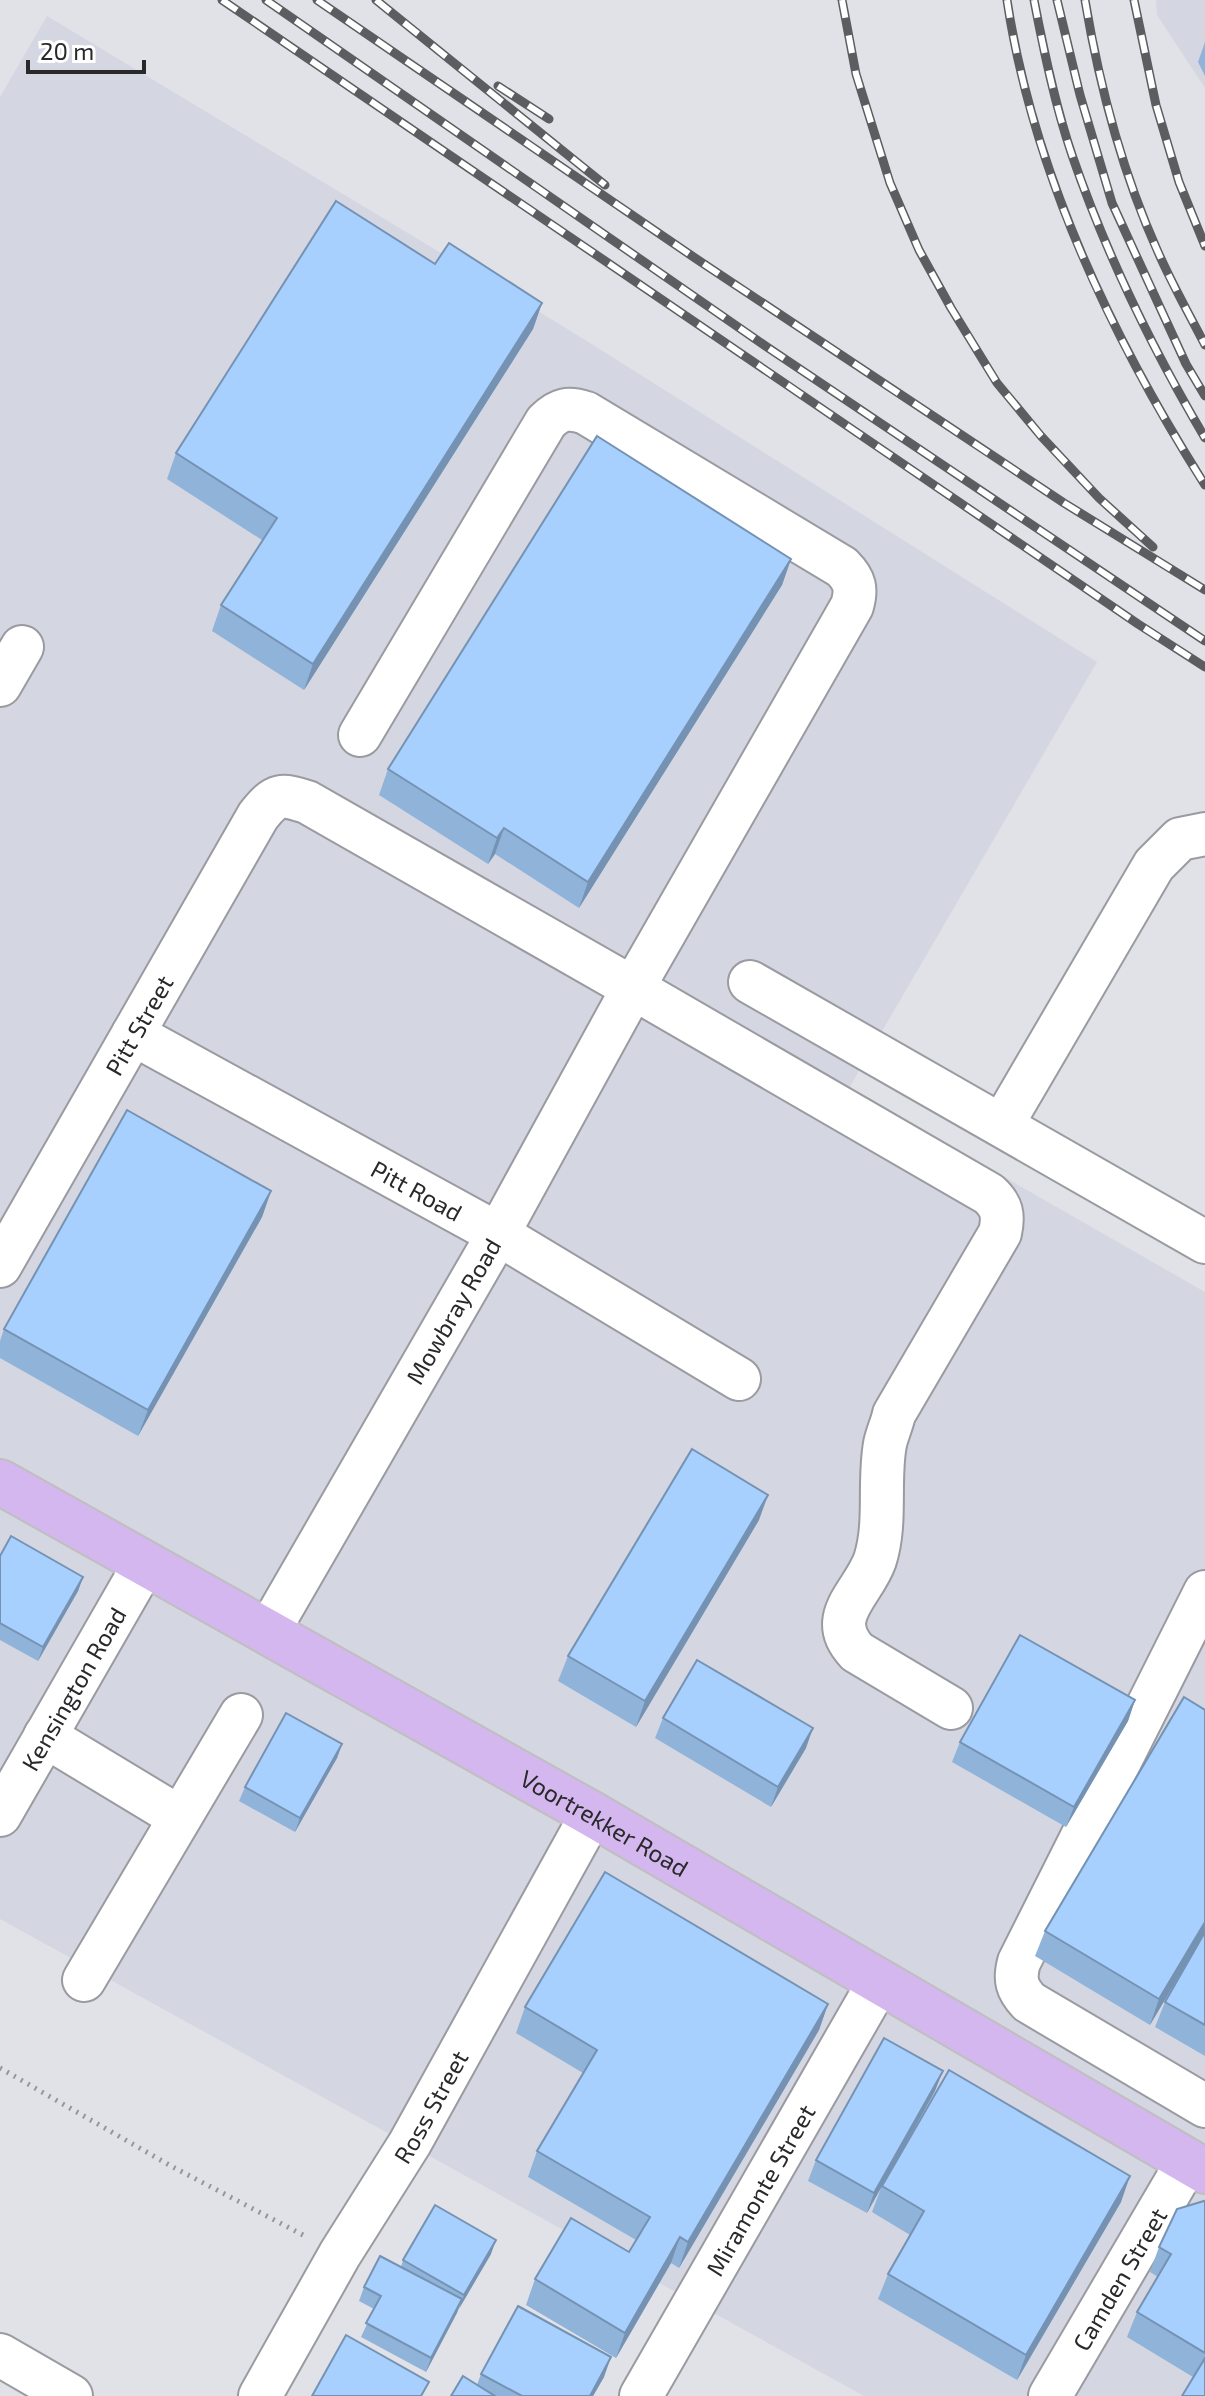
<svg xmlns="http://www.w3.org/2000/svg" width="1205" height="2396" font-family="'Exo 2',sans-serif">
<rect width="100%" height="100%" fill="#e1e2e8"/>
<g fill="#d4d6e2">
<polygon points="1156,0 1205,0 1205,88 1157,15"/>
<polygon points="47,16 574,333 1097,662 849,1088 1205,1292 1205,2396 864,2396 0,1919 0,97"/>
</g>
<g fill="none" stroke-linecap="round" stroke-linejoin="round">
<defs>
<g id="minor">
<polyline points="0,685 22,647"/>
<path d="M360,735l186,-313c13,-13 22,-15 40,-9l256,154c13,13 15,22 10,39l-219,382 356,206c13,12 15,21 11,39l-106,181c-2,10 -7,20 -9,30 -7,38 2,78 -10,116 -12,34 -51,57 -18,92l94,56"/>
<polyline points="750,982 1205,1242"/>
<path id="s1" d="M133,1034l365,200 241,145"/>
<polyline points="1002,1125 1154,865 1180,839 1205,834"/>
<path id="s2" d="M0,1266l258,-450c18,-23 23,-22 49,-14l326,186 -135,246 -230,398"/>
<path d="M1205,1592l-186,370c-5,18 -2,27 10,40l176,104"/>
<polyline points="45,1736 179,1817"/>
<path id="s3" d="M0,1815l145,-252"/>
<polyline points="84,1980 241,1715"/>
<polyline points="0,2355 71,2396"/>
<path id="s4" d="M260,2396l80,-142 70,-111 182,-329"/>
<path id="s5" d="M641,2396l238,-414"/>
<path id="s6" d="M1050,2396l138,-235"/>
</g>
<g id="major">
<path id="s7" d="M0,1482l592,332 613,357"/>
</g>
</defs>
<use href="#minor" stroke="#9a9ba0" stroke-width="46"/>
<use href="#major" stroke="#bfbfbf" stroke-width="48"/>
<polyline stroke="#95969a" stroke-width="5" stroke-dasharray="2 6" stroke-linecap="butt" points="0,2068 171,2166 303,2235"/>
<use href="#minor" stroke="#fff" stroke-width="42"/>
<use href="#major" stroke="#d3b7ee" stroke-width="44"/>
<defs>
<g id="rail">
<polyline points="222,0 1138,624 1205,667"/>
<polyline points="266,0 767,347 1205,641"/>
<polyline points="317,0 695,258 1064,503 1205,590"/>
<polyline points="376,0 605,185"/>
<polyline points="842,0 856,74 890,183 919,250 951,308 997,383 1041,436 1099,498 1153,547"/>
<path d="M1007,0c26,173 105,338 198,485"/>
<path d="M1034,0c10,52 21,105 38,155 34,99 80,193 133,283"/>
<polyline points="1057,0 1080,95 1112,203 1186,364 1205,396"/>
<path d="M1085,0c14,84 38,174 73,252 14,32 31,62 47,93"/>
<polyline points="1134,0 1156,105 1179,182 1205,246"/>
<polyline points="498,86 549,119"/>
</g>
</defs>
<use href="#rail" stroke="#5c5d60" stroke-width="9"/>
<use href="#rail" stroke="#fff" stroke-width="6" stroke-dasharray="18" stroke-linecap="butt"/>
</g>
<g fill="#90b3da">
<polygon points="1205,42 1205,76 1198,62"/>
<polygon points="435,264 542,303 533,329 304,690 212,631 221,605 262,540 167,479 176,453"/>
<polygon points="791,559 782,585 579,908 495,854 488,864 379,795 388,769"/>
<polygon points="271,1191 262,1217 138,1436 0,1358 0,1341 4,1329"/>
<polygon points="759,1520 636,1727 558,1681 568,1656"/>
<polygon points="0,1556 83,1577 78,1591 38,1661 0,1640"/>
<polygon points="1135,1700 1128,1721 1066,1827 952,1762 960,1742"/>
<polygon points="1205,1710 1205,2056 1155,2027 1165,2002 1200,1940 1150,2025 1035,1956 1045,1931"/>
<polygon points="663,1718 806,1748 771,1807 655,1738"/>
<polygon points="342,1744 337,1758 295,1832 239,1801 245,1787"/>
<polygon points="828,2004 819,2030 679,2268 671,2263 616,2358 526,2305 535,2279 629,2252 636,2240 528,2177 537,2151 583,2073 516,2033 525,2007"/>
<polygon points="935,2091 893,2168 1121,2202 1017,2380 878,2299 888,2274 910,2235 872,2212 881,2188 867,2213 808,2181 816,2160"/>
<polygon points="1205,2202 1205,2396 1193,2377 1127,2337 1137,2312 1158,2277 1150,2272 1159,2247"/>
<polygon points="491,2254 459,2308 426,2372 361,2337 374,2309 359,2301 364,2287 401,2267 403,2260"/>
<polygon points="481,2374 604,2377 593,2396 451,2396 477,2385"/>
</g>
<g fill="#7592b2">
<polygon points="542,303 533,329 304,690 313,664"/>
<polygon points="791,559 782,585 579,908 588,882"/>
<polygon points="504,828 495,854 488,864 497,838"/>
<polygon points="271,1191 262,1217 138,1436 148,1410"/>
<polygon points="768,1495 759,1520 636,1727 645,1701"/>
<polygon points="83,1577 78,1591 38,1661 43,1647"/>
<polygon points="1135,1700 1128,1721 1066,1827 1074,1807"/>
<polygon points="813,1728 806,1748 771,1807 778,1787"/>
<polygon points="342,1744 337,1758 295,1832 300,1818"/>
<polygon points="1205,1922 1205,1932 1150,2025 1159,1999"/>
<polygon points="828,2004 819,2030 679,2268 688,2242"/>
<polygon points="943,2071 935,2091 867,2213 874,2193"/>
<polygon points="1130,2176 1121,2202 1017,2380 1026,2355"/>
<polygon points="680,2237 671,2263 616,2358 625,2333"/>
<polygon points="496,2240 491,2254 459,2309 464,2295"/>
<polygon points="462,2299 457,2313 426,2372 431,2358"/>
<polygon points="611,2357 604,2377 593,2396 590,2396"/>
</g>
<g fill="#a7d0fe" stroke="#7592b2" stroke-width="2">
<polygon points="336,201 435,264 449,243 542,303 313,664 221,605 277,518 176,453"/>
<polygon points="597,436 791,559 588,882 504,828 497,838 388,769"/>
<polygon points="127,1110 271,1191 148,1410 4,1329"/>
<polygon points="692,1449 768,1495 645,1701 568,1656"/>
<polygon points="11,1536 83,1577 43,1647 0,1623 0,1556"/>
<polygon points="1020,1635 1135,1700 1074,1807 960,1742"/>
<polygon points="697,1660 813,1728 778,1787 663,1718"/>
<polygon points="1184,1697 1205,1710 1205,1922 1159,1999 1045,1931"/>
<polygon points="286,1713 342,1744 300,1818 245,1787"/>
<polygon points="605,1872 828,2004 688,2242 680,2237 625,2333 535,2279 571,2218 629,2252 650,2217 537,2151 597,2050 525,2007"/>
<polygon points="1205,1932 1205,2025 1165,2002"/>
<polygon points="884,2038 943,2071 874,2193 816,2160"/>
<polygon points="949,2070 1130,2176 1026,2355 888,2274 924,2211 882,2186"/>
<polygon points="1204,2201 1205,2202 1205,2353 1137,2312 1171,2254 1159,2247 1177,2209"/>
<polygon points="435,2205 496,2240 464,2295 403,2260"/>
<polygon points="380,2256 462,2299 431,2358 366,2323 381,2296 364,2287"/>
<polygon points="518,2306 611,2357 590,2396 522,2396 481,2374"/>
<polygon points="346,2335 429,2382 421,2396 312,2396"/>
<polygon points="1205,2358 1205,2396 1182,2396"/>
<polygon points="463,2376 495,2396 451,2396"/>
</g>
<g text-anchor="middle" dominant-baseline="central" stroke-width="7" stroke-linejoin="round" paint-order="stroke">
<g font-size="24" fill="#29292b" stroke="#fff">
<text stroke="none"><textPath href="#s2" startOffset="278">Pitt Street</textPath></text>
<text stroke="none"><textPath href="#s1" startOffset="324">Pitt Road</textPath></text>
<text transform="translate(453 1311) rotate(-60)">Mowbray Road</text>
<text stroke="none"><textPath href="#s3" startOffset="146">Kensington Road</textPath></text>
<text stroke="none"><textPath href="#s7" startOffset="694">Voortrekker Road</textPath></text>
<text stroke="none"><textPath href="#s4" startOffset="336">Ross Street</textPath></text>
<text stroke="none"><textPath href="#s5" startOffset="238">Miramonte Street</textPath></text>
<text stroke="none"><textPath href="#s6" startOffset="136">Camden Street</textPath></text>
</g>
</g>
<path d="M28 60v12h116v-12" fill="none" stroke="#29292b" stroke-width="4"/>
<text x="40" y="60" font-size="24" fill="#29292b" stroke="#ffffff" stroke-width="6" paint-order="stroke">20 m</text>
</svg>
